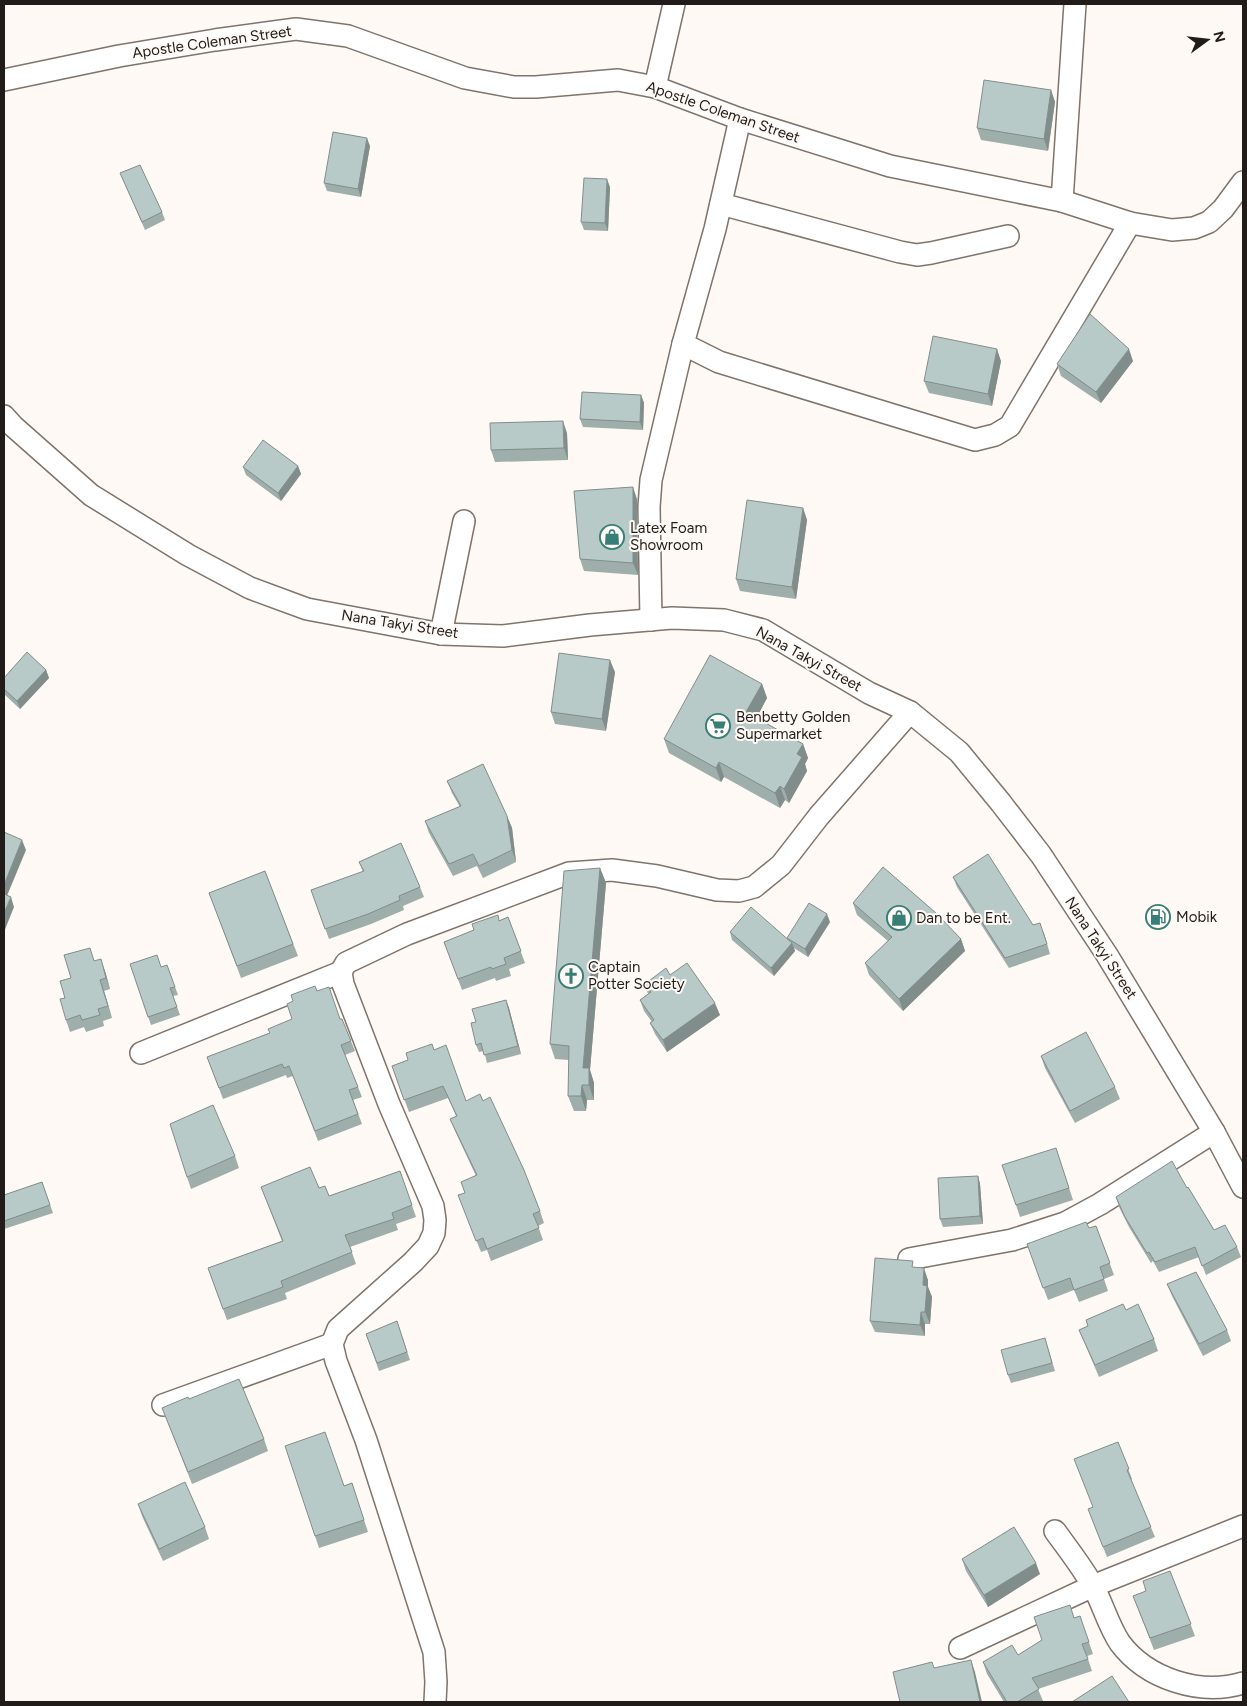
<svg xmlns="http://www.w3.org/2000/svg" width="1247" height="1706" font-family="Figtree,sans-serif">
<rect width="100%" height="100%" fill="#fff9f5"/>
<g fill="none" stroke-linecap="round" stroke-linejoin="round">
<defs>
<g id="street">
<polyline points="4,80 119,56 215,40 296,29 348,36 465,78 514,87 536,87 618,80 655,87 740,119 890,166 1062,201 1130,223 1172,230 1194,228 1209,222 1223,209 1243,182"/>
<polyline points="655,87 674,4"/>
<polyline points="740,119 715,229 683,344 719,362 975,440 995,435 1010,426 1130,223"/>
<polyline points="1062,201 1075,4"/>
<polyline points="721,204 900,252 917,255 931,253 1008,236"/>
<polyline points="4,416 13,426 91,495 188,555 250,588 307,609 441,634 503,636 590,625 672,618 724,620 763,630 869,693 910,712 959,752 1001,803 1041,855 1107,955 1214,1132 1243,1187"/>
<polyline points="651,620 649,507 651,480 683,344"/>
<polyline points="441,634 464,521"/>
<polyline points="141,1053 341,972"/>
<polyline points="909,1259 1012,1240 1065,1223 1100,1204 1214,1132"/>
<polyline points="163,1405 332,1344"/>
<path d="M1055,1531c13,18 28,37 39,57 9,17 15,39 26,55 27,36 80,53 123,40"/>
<polyline points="960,1648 1093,1586 1243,1526"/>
<polyline points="435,1702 436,1682 434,1652 366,1440 336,1361 332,1344 338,1329 413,1262 428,1246 434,1233 435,1220 433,1206 389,1104 343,984 341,972 346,963 407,934 569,873 612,870 657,876 717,890 739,891 754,887 781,865 819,816 910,712"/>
</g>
</defs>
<use href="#street" stroke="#7f736a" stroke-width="24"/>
<use href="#street" stroke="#fff" stroke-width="21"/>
</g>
<g fill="#9eaeab">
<polygon points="1051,90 1055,102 1048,151 981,140 977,128"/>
<polygon points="370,146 361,197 327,191 324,183"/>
<polygon points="120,173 162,212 165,220 145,230"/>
<polygon points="610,187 608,231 584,230 581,222"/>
<polygon points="1001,361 992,406 929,393 924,381"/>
<polygon points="1133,361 1101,403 1061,376 1057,364"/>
<polygon points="641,395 644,403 643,430 583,427 580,419"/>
<polygon points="567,433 568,460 495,462 491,450"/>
<polygon points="298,466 301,474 281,501 246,475 243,467"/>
<polygon points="637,499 638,575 584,571 580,559"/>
<polygon points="803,508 807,520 796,599 740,591 736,579"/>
<polygon points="46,670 49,678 20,709 4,694 4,678"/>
<polygon points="615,672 606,731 555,724 551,712"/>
<polygon points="762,684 767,698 756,718 803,744 808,758 805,764 807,771 789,803 785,800 780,808 724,777 721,782 669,753 664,739"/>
<polygon points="447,781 507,816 512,828 516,862 483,878 477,866 453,876 429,833 425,821 460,807 452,793"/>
<polygon points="359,862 420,887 424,897 403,906 404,910 371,924 329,939 311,890 363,872"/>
<polygon points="600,868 606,883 590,1070 594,1083 594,1100 587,1100 586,1111 574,1111 568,1096 569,1060 555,1059 550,1044"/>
<polygon points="265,871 298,956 241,978 209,893"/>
<polygon points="953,877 1033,925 1044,933 1050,954 1009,968 957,887"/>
<polygon points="853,903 961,939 965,951 903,1011 869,975 865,963 888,941 857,915"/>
<polygon points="508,917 525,963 509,969 511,976 496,981 495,978 462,990 444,942"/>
<polygon points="830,922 808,957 794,948 795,951 774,976 732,940 730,932 788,940 787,938"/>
<polygon points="95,961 105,971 110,989 104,991 112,1018 103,1021 104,1026 86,1032 84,1027 70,1032 66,1020 65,998 71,978"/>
<polygon points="130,964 161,967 167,965 178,995 173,996 180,1015 151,1025"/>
<polygon points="670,975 720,1015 667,1052 655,1034 650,1023 652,1022 644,1011 640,1000 648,994 645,984"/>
<polygon points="317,991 340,1019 351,1041 355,1051 345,1055 362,1097 353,1100 362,1124 318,1141 293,1076 287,1078 286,1075 223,1099 207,1057 269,1033 292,1019"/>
<polygon points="506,1000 509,1008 521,1054 487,1063 484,1051 479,1052 476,1045 476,1022"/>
<polygon points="434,1050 466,1101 540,1211 544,1223 538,1226 543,1240 491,1261 487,1250 481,1252 458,1195 465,1193 461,1182 476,1176 455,1131 450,1119 456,1116 448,1098 409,1112 392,1066"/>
<polygon points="1041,1056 1115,1087 1120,1099 1075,1123 1045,1068"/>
<polygon points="1056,1148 1073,1200 1020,1217 1016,1205"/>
<polygon points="235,1156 239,1168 191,1189 187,1177"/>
<polygon points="400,1171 416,1217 396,1224 398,1230 350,1247 356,1264 285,1293 287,1299 227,1320 208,1268 282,1241 261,1187 319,1188 329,1196"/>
<polygon points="978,1176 980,1184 983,1224 943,1227 940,1219"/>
<polygon points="42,1182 53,1213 4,1229 4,1195"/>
<polygon points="1187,1188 1214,1230 1237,1247 1241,1257 1206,1275 1199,1257 1159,1272 1153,1261 1151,1263 1129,1227 1119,1207 1116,1197"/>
<polygon points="1096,1226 1114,1275 1104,1279 1108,1291 1079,1302 1074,1290 1048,1300 1027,1244 1089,1228"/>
<polygon points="915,1268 928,1280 928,1287 932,1297 930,1324 925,1324 925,1336 875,1332 870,1321"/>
<polygon points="1167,1284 1227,1330 1231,1341 1203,1356 1172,1296"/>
<polygon points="1126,1310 1154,1339 1158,1351 1099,1377 1079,1330 1088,1326 1086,1320"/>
<polygon points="397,1321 410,1360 379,1371 366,1334"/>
<polygon points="1045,1338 1055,1371 1011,1383 1008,1375"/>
<polygon points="189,1399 264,1439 268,1451 192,1484 162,1408"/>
<polygon points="1118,1442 1132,1479 1131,1480 1155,1537 1107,1557 1088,1509 1093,1507"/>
<polygon points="352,1483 368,1532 319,1548 315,1536 344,1486"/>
<polygon points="138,1504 205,1527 209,1539 163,1561 142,1516"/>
<polygon points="962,1559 1040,1574 988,1607 966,1571"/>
<polygon points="1170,1571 1195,1636 1154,1650 1133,1596 1146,1591"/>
<polygon points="1080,1616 1093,1654 1087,1656 1092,1671 1038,1689 1043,1701 1041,1702 1004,1702 987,1674 983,1662 1018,1655 1042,1640 1074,1618"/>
</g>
<g fill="#818d8b">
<polygon points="1051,90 1055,102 1048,151 1044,139"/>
<polygon points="367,138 370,146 361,197 358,189"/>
<polygon points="607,179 610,187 608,231 605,223"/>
<polygon points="997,349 1001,361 992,406 988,394"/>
<polygon points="1129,349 1133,361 1101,403 1096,392"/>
<polygon points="641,395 644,403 643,430 640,422"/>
<polygon points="563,421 567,433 568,460 564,448"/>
<polygon points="298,466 301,474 281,501 278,493"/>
<polygon points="633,487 637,499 638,575 633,563"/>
<polygon points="803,508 807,520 796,599 792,587"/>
<polygon points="610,660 615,672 606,731 602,719"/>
<polygon points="46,670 49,678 20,709 17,701"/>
<polygon points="762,684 767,698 752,727 746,712"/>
<polygon points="803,744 808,758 805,764 807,771 789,803 784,789 797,754"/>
<polygon points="719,762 724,777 721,782 716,768"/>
<polygon points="780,786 785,800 780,808 775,793"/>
<polygon points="507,816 512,828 516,862 512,850"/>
<polygon points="22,840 26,850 4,903 4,885"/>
<polygon points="600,868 606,883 590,1070 594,1083 594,1100 583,1068"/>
<polygon points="11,897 14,907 4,932 4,913"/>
<polygon points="827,914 830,922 808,957 805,949"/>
<polygon points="961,939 965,951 903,1011 899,999"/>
<polygon points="792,943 795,951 774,976 771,968"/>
<polygon points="101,959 105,971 110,989 106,978"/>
<polygon points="100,980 104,991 112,1018 108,1006"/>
<polygon points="506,1000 509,1008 521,1054 518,1046"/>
<polygon points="715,1003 720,1015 667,1052 663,1040"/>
<polygon points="582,1085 587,1100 586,1111 581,1096"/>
<polygon points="978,1176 980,1184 983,1224 980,1216"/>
<polygon points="924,1268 928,1280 928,1287 932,1297 930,1324 925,1312 923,1285"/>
<polygon points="921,1312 925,1324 925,1336 920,1325"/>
<polygon points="1036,1563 1040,1574 988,1607 984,1595"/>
<polygon points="971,1660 975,1672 982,1702 980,1702"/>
</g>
<g fill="#b8cac7" stroke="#818d8b">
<polygon points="984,80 1051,90 1044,139 977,128"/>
<polygon points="333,132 367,138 358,189 324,183"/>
<polygon points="140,165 162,212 142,222 120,173"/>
<polygon points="584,178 607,179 605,223 581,222"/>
<polygon points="1090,314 1129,349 1096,392 1057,364"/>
<polygon points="933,336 997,349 988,394 924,381"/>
<polygon points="582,392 641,395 640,422 580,419"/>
<polygon points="563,421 564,448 491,450 490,423"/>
<polygon points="263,440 298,466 278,493 243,467"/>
<polygon points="633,487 633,563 580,559 574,491"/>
<polygon points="747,500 803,508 792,587 736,579"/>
<polygon points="27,652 46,670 17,701 4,689 4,678"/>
<polygon points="559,653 610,660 602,719 551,712"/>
<polygon points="710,655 762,684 746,712 803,744 797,754 802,757 784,789 780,786 775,793 719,762 716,768 664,739"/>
<polygon points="483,764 507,816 512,850 479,866 473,854 449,864 425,821 461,806 447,781"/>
<polygon points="4,832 22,840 4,885"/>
<polygon points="401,843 420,887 399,896 400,900 368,914 325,929 311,890 364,871 359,862"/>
<polygon points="988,854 1033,925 1040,923 1047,944 1005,958 953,877"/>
<polygon points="883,867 936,913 961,939 899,999 865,963 892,937 853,903"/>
<polygon points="600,868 583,1068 589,1068 589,1085 582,1085 581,1096 568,1096 569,1046 550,1044 564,871"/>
<polygon points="265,871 293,944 237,966 209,893"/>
<polygon points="4,894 11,897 4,913"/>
<polygon points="809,903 827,914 805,949 787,938"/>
<polygon points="751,907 792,943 771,968 730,932"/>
<polygon points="498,915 499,921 508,917 521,951 504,958 506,964 492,969 491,967 458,979 444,942 474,930 472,924"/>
<polygon points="90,948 94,961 101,959 106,978 100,980 108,1006 98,1009 100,1015 82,1020 80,1015 66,1020 60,999 65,998 60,981 71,978 64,955"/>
<polygon points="157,955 161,967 167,965 175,987 170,988 177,1007 148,1017 130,964"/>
<polygon points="687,963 715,1003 663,1040 650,1023 654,1020 640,1000 651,992 645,984 666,968 670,975"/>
<polygon points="315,986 317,991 329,987 340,1019 342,1019 351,1041 341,1045 358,1087 349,1090 358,1114 315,1131 289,1066 284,1068 282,1064 219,1088 207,1057 270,1033 268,1029 292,1019 287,1004 293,1001 291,995"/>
<polygon points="506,1000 518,1046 484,1055 481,1043 476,1045 471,1023 476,1022 472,1009"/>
<polygon points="1086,1032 1115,1087 1070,1111 1041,1056"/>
<polygon points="432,1044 434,1050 446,1045 466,1101 480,1094 483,1101 490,1097 524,1170 540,1211 533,1214 539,1228 487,1249 483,1238 476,1241 458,1195 465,1193 461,1182 477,1175 450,1119 457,1116 443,1086 404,1100 392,1066 408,1060 406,1053"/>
<polygon points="213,1105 235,1156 187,1177 170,1124"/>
<polygon points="1056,1148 1069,1188 1016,1205 1002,1165"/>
<polygon points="1172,1161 1187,1188 1188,1187 1214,1230 1225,1225 1237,1247 1202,1266 1195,1247 1155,1262 1149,1252 1147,1253 1125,1217 1116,1197"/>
<polygon points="310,1167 319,1188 325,1186 329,1196 400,1171 412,1205 392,1213 394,1219 345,1235 352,1252 281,1281 283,1287 223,1309 208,1268 283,1241 261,1187"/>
<polygon points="978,1176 980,1216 940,1219 938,1178"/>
<polygon points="42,1182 50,1205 4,1221 4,1195"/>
<polygon points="1086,1222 1089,1228 1096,1226 1110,1263 1100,1267 1104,1279 1074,1290 1070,1278 1043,1288 1027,1244"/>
<polygon points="875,1258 913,1261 912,1267 924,1268 923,1285 927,1286 925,1312 921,1312 920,1325 870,1321"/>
<polygon points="1196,1272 1227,1330 1199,1344 1167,1284"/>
<polygon points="1123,1304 1126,1310 1138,1304 1154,1339 1095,1365 1079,1330 1088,1326 1086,1320"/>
<polygon points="397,1321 407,1352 377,1363 366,1334"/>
<polygon points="1045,1338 1052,1363 1008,1375 1001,1350"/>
<polygon points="239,1379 264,1439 188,1472 162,1408 188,1397 189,1399"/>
<polygon points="325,1432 344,1486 352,1483 364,1520 315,1536 285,1446"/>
<polygon points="1118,1442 1129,1469 1127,1470 1151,1527 1103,1547 1088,1509 1093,1507 1074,1459"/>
<polygon points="185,1482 205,1527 159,1549 138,1504"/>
<polygon points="1014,1527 1036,1563 984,1595 962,1559"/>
<polygon points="1170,1571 1191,1624 1150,1638 1133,1596 1146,1591 1143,1581"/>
<polygon points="1070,1605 1074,1618 1080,1616 1089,1642 1082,1644 1088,1659 1032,1678 1039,1689 1017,1702 1007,1702 983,1662 1012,1645 1018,1655 1042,1640 1034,1617"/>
<polygon points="971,1660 980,1702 900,1702 893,1672 932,1662 934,1668"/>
<polygon points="1112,1676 1129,1702 1072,1702"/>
</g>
<defs>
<symbol id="shop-ring" viewBox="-11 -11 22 22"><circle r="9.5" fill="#fff9f5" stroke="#377e76" stroke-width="1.5"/><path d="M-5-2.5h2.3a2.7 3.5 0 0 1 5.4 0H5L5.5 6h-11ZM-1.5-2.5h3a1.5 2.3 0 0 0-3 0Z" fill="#377e76"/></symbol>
<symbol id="supermarket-ring" viewBox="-11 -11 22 22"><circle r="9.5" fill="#fff9f5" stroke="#377e76" stroke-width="1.5"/><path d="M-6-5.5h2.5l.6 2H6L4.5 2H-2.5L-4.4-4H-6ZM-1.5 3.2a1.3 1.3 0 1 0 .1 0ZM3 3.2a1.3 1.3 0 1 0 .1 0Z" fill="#377e76"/></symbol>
<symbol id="fuel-ring" viewBox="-11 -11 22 22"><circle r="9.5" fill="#fff9f5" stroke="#377e76" stroke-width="1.5"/><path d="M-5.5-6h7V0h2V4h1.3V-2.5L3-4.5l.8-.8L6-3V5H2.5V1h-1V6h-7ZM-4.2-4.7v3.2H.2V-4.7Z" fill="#377e76"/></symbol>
<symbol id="church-ring" viewBox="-11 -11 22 22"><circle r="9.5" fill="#fff9f5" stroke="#377e76" stroke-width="1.5"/><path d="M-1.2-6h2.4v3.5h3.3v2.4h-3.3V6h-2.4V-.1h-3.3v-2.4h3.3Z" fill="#377e76"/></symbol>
</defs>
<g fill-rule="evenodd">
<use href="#shop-ring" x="598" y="523" width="28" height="28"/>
<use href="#supermarket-ring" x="704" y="712" width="28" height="28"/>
<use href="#fuel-ring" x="1144" y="903" width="28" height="28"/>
<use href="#shop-ring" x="885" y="904" width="28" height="28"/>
<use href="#church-ring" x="557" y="962" width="28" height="28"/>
</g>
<g text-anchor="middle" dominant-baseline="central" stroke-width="4" stroke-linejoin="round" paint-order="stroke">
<g font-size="15" fill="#211c19" stroke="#fff9f5">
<text transform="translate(212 42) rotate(-8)">Apostle Coleman Street</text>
<text transform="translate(723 112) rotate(19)">Apostle Coleman Street</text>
<text transform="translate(400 624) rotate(9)">Nana Takyi Street</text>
<text transform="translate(809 659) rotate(29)">Nana Takyi Street</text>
<text transform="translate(1101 948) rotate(57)">Nana Takyi Street</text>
</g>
<g font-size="15" fill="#211c19" stroke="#fff9f5" text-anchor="start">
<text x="630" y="528">Latex Foam<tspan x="630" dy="17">Showroom</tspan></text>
<text x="736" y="717">Benbetty Golden<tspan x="736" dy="17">Supermarket</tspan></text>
<text x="1176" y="917">Mobik</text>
<text x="916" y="918">Dan to be Ent.</text>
<text x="588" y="967">Captain<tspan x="588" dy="17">Potter Society</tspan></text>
</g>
</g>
<rect width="1247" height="1706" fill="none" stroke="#211c19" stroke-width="10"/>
<g transform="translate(1207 40) rotate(75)" stroke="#fff9f5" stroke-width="4" paint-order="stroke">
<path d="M0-4L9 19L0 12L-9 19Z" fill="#211c19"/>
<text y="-8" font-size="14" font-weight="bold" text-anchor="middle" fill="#211c19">N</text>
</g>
</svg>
